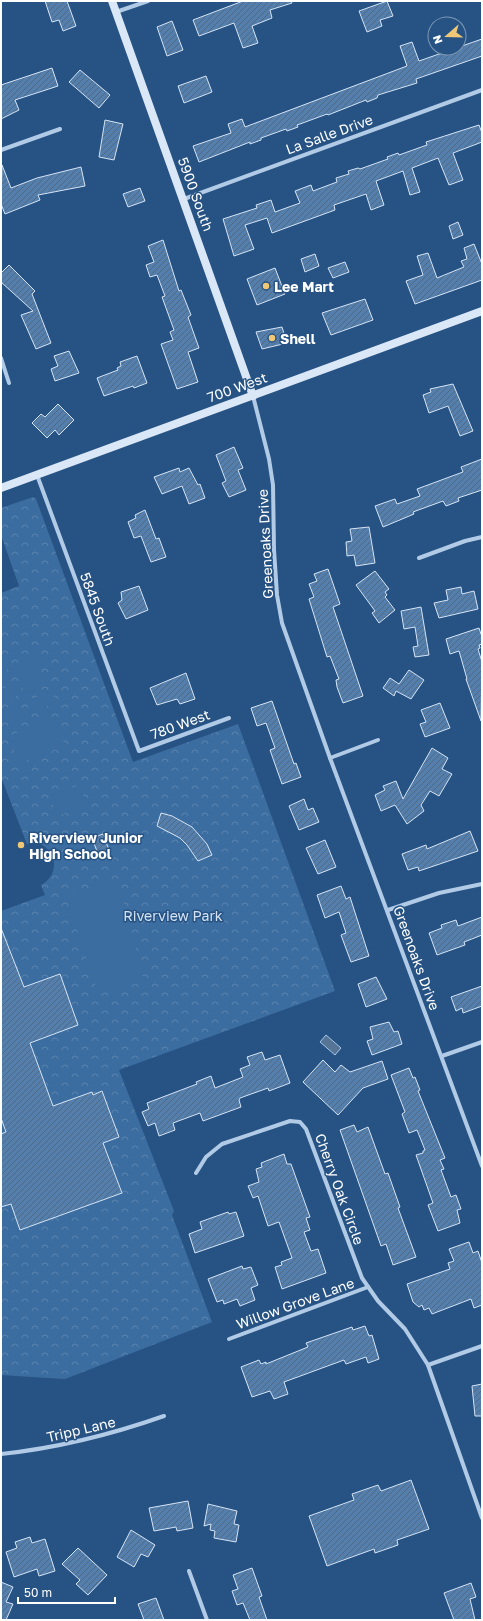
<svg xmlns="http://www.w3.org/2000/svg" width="483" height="1621" font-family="'Golos Text',sans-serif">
<defs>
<pattern id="park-crowns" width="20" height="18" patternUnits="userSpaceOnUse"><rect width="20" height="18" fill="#3c6da0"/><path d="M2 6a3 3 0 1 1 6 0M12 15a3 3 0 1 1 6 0" fill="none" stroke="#5983ae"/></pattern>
<pattern id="building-hatch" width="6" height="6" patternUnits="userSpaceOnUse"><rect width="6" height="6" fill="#547fad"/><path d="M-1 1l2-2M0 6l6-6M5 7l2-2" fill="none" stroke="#506881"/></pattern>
</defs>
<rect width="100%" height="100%" fill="#275384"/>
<path fill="url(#park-crowns)" d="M33,497l3,2 97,263 105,-38 97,267 -216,79 55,141 -2,4 40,107 -147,57 -64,-4v-464l44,-16 -4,-10c24,-13 12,-47 -14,-41l-26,-67v-184l18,-7 -18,-51v-27z"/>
<g fill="#3c6da0">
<polygon points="38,655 43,667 18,676 14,664"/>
<polygon points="6,667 10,679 1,682 1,669"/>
<polygon points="45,673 49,685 25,694 20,682"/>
<polygon points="12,685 16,697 1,702 1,689"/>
<polygon points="52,691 56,703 31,712 27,700"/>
<polygon points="19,703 23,715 1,723 1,710"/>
<polygon points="55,718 65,746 19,763 9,736"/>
<polygon points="79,785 87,805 57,816 50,796"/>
<polygon points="105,882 121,891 144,980 122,989 98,992 66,897"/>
</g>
<polygon fill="#567496" stroke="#a5c6e8" points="326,1035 341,1048 335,1055 320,1042"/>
<g fill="url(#building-hatch)" stroke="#d4e4f6">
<polygon points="45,1 67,1 76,26 63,31 59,20 52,22"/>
<polygon points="243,1 291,1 292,3 270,10 272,18 252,26 258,43 243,48 234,23 199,36 193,20"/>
<polygon points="387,1 393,16 380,20 382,26 367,32 359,11"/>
<polygon points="172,21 183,50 167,56 157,27"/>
<polygon points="482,39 482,56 416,79 417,83 378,95 377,98 367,102 366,100 328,115 327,114 300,124 297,125 298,127 287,131 286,129 261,138 261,140 250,144 250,142 199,162 193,146 231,133 228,124 242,119 245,127 407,66 400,46 412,42 419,61"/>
<polygon points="52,68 58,86 15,100 19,110 1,119 1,85"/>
<polygon points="80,70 110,95 99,108 69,82"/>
<polygon points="206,76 212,92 184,103 178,86"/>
<polygon points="105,120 123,124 114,160 99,157"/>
<polygon points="479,125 482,133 482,142 453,153 463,180 449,185 438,158 412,168 420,192 410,195 403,171 376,181 384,205 371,210 366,194 334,205 335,210 272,233 267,218 245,225 254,249 234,256 223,219 257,208 256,205 271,200 275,212 300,203 295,191 311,185 313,191 337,182 336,178 349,174 348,171 358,168 360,169 388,159 387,157 398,153 399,155 427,145 426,142"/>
<polygon points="2,165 11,188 37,178 81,167 85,186 38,195 40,200 5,214 1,204"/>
<polygon points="140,188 145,201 128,207 123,194"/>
<polygon points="458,222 463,235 453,239 449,226"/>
<polygon points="163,240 179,291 181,290 191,315 188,317 199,348 188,352 198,382 177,389 161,344 173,340 170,332 174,330 162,297 165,296 157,275 150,277 146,265 154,262 148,246"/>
<polygon points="474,244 482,264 482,280 415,304 406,281 423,275 417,256 428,253 437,278 464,267 461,261 467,259 464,248"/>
<polygon points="315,254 319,266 305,272 301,259"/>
<polygon points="345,262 349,272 333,278 328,268"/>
<polygon points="9,265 35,291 32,294 51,343 36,349 21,315 33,311 1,282 1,273"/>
<polygon points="275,268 285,294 257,305 247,279"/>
<polygon points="365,299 373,320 331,335 322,313"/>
<polygon points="282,327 287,343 262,349 256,332"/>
<polygon points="69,351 79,373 55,381 51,369 58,366 54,356"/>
<polygon points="137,356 147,383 134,388 133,386 104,396 97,378 118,370 117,368 121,366 120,362"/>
<polygon points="453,384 473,431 460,436 448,406 429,413 423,395 431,392 430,389"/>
<polygon points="58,404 74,420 59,435 55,430 47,438 32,423 41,414 45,417"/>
<polygon points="234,447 243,468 238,470 246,490 229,497 222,483 226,481 216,455"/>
<polygon points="482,459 482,490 458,498 459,501 446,506 443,501 413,512 414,514 383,527 375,506 395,499 397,504 420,496 417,489 463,472 461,467"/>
<polygon points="179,468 180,472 189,468 198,485 200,484 205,498 189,504 182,486 162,494 154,477"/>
<polygon points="145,510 156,539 159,538 166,557 151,562 141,536 134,538 128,522 136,518 135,515"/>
<polygon points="369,527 375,563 356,566 354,555 347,556 346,542 352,541 350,529"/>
<polygon points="328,569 340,604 333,607 363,696 343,703 337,687 336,680 339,679 330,656 327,657 309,599 314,597 309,584 317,581 314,574"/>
<polygon points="375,571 389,589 385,592 387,595 385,597 395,610 379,623 372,613 375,611 356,585"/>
<polygon points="139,586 148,610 126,619 118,603 122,600 121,592"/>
<polygon points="461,587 462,594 474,591 478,609 439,618 434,603 448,600 446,590"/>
<polygon points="421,607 429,655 415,657 413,647 418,646 415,627 404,629 401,611"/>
<polygon points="479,628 482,637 482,644 479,645 480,648 478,649 482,662 481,721 466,679 467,679 459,651 450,654 446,639"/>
<polygon points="409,670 424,680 411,699 396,691 394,696 383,688 390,678 399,684"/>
<polygon points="186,673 195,699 180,704 177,699 157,705 150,688"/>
<polygon points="272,701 294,764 296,763 301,777 282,784 270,750 275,748 266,723 257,726 251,708"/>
<polygon points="440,703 450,728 425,737 420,724 426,722 421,710"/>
<polygon points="432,748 448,758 442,769 452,774 439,796 430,791 421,805 424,811 407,824 395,805 381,811 375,795 385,790 383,786 396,781 403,799"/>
<polygon points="304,799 308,810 313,808 319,822 299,830 289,806"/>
<polygon points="161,813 172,816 192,827 207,844 212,855 198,861 187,845 180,838 157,826"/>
<polygon points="470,831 478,851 419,871 418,867 408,870 402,854 426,845 427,849"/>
<polygon points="103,834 109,850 98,854 92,838"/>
<polygon points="325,840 336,867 318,874 306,848"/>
<polygon points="341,886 346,899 350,897 369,956 351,962 341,935 346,933 339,912 325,918 317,895"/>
<polygon points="482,917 482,935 464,942 465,945 437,955 429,933 442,928 441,925 456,920 458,926"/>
<polygon points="1,928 24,987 60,974 78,1025 30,1043 53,1106 92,1092 93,1095 102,1091 119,1137 103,1143 122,1193 20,1230 11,1204 1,1207 1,1134 6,1132 1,1118"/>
<polygon points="376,977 387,999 366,1007 358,984"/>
<polygon points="482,986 482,1006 463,1013 462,1008 456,1011 451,997"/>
<polygon points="389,1022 394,1032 398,1031 402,1044 372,1055 367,1041 373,1039 370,1027"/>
<polygon points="262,1052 265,1060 280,1055 290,1083 269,1091 268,1088 240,1098 239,1100 241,1107 203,1121 200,1113 173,1123 175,1130 159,1136 155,1123 148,1126 142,1112 149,1109 147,1103 197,1084 196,1082 211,1076 215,1088 243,1077 240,1069 250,1065 247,1057"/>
<polygon points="323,1060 335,1072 341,1065 350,1072 382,1061 388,1079 363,1088 338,1115 303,1082"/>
<polygon points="409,1068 413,1078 415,1077 420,1090 418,1091 445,1158 440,1160 444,1169 441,1170 451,1197 456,1195 461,1209 457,1210 460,1223 438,1231 428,1205 433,1203 416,1155 423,1153 423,1151 425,1150 417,1130 409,1133 402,1114 405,1112 391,1075"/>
<polygon points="354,1125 357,1132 368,1127 385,1174 388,1173 400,1207 398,1208 416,1257 393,1265 386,1244 381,1246 340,1130"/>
<polygon points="284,1154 287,1164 291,1164 310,1217 306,1218 310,1230 304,1232 311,1251 318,1249 326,1273 282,1289 275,1267 282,1265 281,1262 292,1258 279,1222 268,1226 258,1196 253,1198 248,1186 259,1182 256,1169 262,1167 261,1163"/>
<polygon points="228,1212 229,1214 236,1212 244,1236 195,1253 189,1234 202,1229 200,1222"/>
<polygon points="469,1242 473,1253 478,1251 482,1263 482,1305 474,1308 471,1299 432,1314 429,1308 424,1310 422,1305 419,1307 413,1302 407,1284 450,1269 448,1263 454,1261 449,1249"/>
<polygon points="242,1266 243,1269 251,1267 258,1285 251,1288 255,1300 240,1306 237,1299 224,1304 223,1300 217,1302 208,1279"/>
<polygon points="365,1326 369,1336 372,1335 379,1359 368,1363 366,1357 346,1364 344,1360 284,1382 288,1394 274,1399 270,1391 252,1397 241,1367 259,1360 261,1364 266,1362 266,1364 308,1347 306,1343 352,1327 353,1330"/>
<polygon points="482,1384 482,1416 475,1416 472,1386"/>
<polygon points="411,1480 429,1529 397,1540 398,1545 375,1553 374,1549 327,1566 309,1516 354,1500 352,1494 378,1485 381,1491"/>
<polygon points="188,1501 193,1528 177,1531 176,1527 154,1531 149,1508"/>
<polygon points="208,1504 237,1511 234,1524 239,1525 236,1542 214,1538 215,1531 210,1530 211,1524 204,1526"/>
<polygon points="131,1530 155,1545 148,1557 141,1554 134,1567 117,1557"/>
<polygon points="30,1537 32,1543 45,1539 55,1571 39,1576 37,1569 14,1577 6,1552 17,1548 15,1542"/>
<polygon points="78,1548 107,1575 88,1595 76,1584 80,1580 62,1564"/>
<polygon points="252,1568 262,1596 259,1597 267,1620 250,1620 243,1603 237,1605 232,1591 238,1589 233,1575"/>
<polygon points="1,1582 13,1587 6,1602 13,1604 6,1620 1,1620"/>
<polygon points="471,1583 476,1597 470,1599 475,1620 454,1620 444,1593"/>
<polygon points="156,1598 164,1620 144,1620 138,1604"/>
</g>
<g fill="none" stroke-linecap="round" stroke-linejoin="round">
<g stroke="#b1cbe7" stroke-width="4">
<polyline points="116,12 148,1"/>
<polyline points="1,150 60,129"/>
<polyline points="184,199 482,90"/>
<polyline points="1,358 9,383"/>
<polyline points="253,396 269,459 273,485 274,550 277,595 282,623 330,758 482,1166"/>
<polyline points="37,475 139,751 229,718"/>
<polyline points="419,558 465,541 482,537"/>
<polyline points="330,758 378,740"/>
<polyline points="388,910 439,893 482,884"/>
<polyline points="442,1056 482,1042"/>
<polyline points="196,1173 206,1157 222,1144 290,1121 300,1122 306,1129 362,1278 378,1301 405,1329 428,1365 482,1518"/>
<polyline points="229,1339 368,1287"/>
<polyline points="428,1365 482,1346"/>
<path d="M1,1454c57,-6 109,-19 163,-38"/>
<polyline points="189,1571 207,1620"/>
</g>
<g stroke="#dae7f6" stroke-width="8">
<polyline points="112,1 253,396"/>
<polyline points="1,488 482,311"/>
</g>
</g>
<g fill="#efc876" stroke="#275384" stroke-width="1.5">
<circle cx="266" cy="286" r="4"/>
<circle cx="272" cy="338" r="4"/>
<circle cx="21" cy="845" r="4"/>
</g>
<g text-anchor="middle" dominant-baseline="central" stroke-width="3" stroke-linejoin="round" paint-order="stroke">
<g font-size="14" fill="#fff" stroke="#275384">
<text transform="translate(329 134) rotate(-20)">La Salle Drive</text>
<text transform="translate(196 194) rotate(70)">5900 South</text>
<text transform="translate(237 387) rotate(-20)">700 West</text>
<text transform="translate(265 544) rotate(-93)">Greenoaks Drive</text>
<text transform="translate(98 609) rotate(70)">5845 South</text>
<text transform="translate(180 724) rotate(-20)">780 West</text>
<text transform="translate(417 958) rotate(70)">Greenoaks Drive</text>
<text transform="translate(340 1189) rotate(70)">Cherry Oak Circle</text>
<text transform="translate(295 1303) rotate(-20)">Willow Grove Lane</text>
<text transform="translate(81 1429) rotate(-13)">Tripp Lane</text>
</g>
<g font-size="14" font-weight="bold" fill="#fff" stroke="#275384" text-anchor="start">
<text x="274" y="286">Lee Mart</text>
<text x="280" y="338">Shell</text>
<text x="29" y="837">Riverview Junior<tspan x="29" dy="16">High School</tspan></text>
</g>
<g font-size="14" fill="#d4e4f6" stroke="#275384">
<text x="173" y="915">Riverview Park</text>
</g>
</g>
<rect width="483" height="1621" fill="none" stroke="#ffffff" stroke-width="4"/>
<g transform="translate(447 36) rotate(250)"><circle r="19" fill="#275384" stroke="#7d98b5"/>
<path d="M0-3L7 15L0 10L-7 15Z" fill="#efc876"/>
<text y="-6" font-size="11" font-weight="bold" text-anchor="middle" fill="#ffffff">N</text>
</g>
<path d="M18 1597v6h97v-6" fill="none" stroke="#ffffff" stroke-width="2"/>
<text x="24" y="1597" font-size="12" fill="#ffffff" stroke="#275384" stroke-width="3" paint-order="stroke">50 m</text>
</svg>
